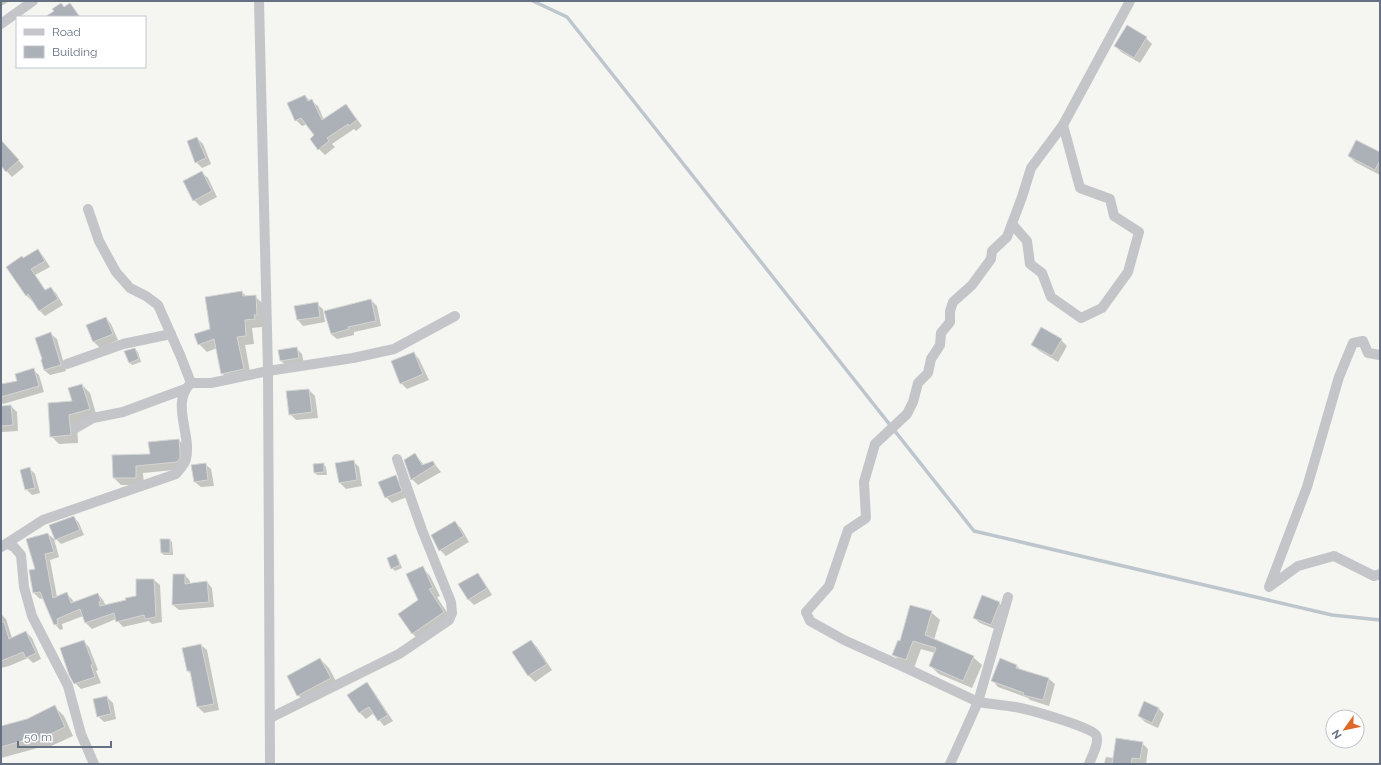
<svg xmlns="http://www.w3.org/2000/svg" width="1381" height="765" font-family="Raleway,sans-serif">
<rect width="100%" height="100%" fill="#f5f5f1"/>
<g fill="#0003">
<polygon points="1,1 10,1 1,6"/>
<polygon points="1146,38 1152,44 1140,63 1121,52 1115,46"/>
<polygon points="304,96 318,106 324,120 345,105 351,111 362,126 356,131 354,129 332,144 335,147 325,155 319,149 316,136 307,124 302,126 296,120"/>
<polygon points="197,138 203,144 211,164 202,168 196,162"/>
<polygon points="1,149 11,151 24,167 12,177 1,165"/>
<polygon points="1380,153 1380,175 1355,162 1349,156"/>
<polygon points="202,173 208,178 217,197 200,206 194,200"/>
<polygon points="38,250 43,256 50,267 35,275 46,291 51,288 56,293 63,305 45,316 39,310 33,300 32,301 26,295 23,259"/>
<polygon points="242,292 246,296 255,296 263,304 264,322 262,322 262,327 252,328 254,344 245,345 251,377 229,381 222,373 217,348 207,352 199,344"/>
<polygon points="371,300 377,306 381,326 354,332 354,335 337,339 331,334"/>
<polygon points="317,304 323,309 325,322 303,326 298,320 296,307"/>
<polygon points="106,318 111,324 118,340 100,348 94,342 87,326"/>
<polygon points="51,334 57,339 66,371 50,375 44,370"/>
<polygon points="1061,340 1067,346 1058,362 1038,350 1032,344"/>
<polygon points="296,348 302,354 304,364 287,366 281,361"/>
<polygon points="135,349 138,352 141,362 132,365 129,362"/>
<polygon points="414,353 419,359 429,380 407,389 401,383"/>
<polygon points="33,370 39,375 44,392 3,404 1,402 1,385 19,382"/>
<polygon points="82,385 90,393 97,417 77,423 78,443 59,444 51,436"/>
<polygon points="309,390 315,396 318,418 296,420 290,414"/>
<polygon points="11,406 17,412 18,431 2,432 1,407"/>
<polygon points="179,440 186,448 185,469 143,473 144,485 121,485 114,478 151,455"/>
<polygon points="415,454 424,465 433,462 441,472 418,485 412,479 405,460"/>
<polygon points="353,461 359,467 362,486 346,489 340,483 336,464"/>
<polygon points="205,464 211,469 214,486 201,487 195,482"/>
<polygon points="323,464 326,467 327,475 317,475 315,473"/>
<polygon points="30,469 35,474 40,493 32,495 26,489"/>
<polygon points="395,476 401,482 407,497 392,503 386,497"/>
<polygon points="74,517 79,523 84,535 61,544 56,539"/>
<polygon points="455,522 461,528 469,542 446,556 440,550 432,536"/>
<polygon points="48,534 54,539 59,557 50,560 57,597 66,594 72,599 74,603 98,594 103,600 106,606 127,601 137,597 154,580 160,585 162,622 152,624 149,621 123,627 116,619 92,629 86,623 83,616 62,624 63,629 60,630 55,624 43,598 40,599 34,593 30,571 36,570"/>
<polygon points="170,540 172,542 173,555 164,555 162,553"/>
<polygon points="396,555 398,558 402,568 395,571 392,568"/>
<polygon points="423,568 430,576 440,596 437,597 452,620 420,641 412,633 420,601"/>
<polygon points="478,574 483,580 492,595 474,605 468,599"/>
<polygon points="185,575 190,581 190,584 207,582 212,588 214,607 179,610 173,605"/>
<polygon points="999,603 1005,609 997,630 980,623 974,618"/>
<polygon points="931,612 940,620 934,640 973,657 982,665 972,688 939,674 930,666 935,653 921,649 914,668 902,663 893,654"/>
<polygon points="1,614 6,619 12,638 26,632 32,638 41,659 33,663 28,658 9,666 1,668 1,661 7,659 6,657 1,659"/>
<polygon points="83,641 89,647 98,670 96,671 101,683 81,689 75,683"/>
<polygon points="531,641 537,647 552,670 535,682 529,676 513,653"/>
<polygon points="201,645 207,650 219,710 204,713 198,707 191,674 188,671"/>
<polygon points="320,659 329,668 339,687 307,704 298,695"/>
<polygon points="1017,666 1022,671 1049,679 1055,684 1049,706 1030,700 1028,698 998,687 993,681"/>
<polygon points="367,683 372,689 393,721 384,726 374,713 366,719 360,713 348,695"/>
<polygon points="107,697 113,703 116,719 104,722 98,716"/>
<polygon points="55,707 64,716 73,736 47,748 45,746 1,758 1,727 27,719"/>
<polygon points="1158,708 1164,714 1158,728 1145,722 1139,716"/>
<polygon points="1142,743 1148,749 1146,764 1104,764 1106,757 1114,758"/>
</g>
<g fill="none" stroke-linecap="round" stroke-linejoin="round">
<polyline stroke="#bec6cd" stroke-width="3.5" points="533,1 567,17 974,531 1332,615 1380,620"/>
</g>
<g fill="#abb1b7" stroke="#d6d6d4">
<polygon points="61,3 64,7 70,3 80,17 45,17 54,11 52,9"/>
<polygon points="1127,25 1147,37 1134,58 1114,46"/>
<polygon points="305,95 308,101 312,99 322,120 346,104 357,120 349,126 348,124 327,138 329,141 318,150 310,139 314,135 301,118 295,121 287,103"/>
<polygon points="197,137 206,158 195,163 187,141"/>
<polygon points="1,140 19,160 6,172 1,166"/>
<polygon points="1356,140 1380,152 1380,160 1375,170 1348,156"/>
<polygon points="202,171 212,191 193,201 183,181"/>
<polygon points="38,249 45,261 31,269 45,290 51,287 58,299 39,311 28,294 26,296 6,267 22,256 23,258"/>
<polygon points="242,291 243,296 256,295 257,315 254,315 255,319 245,320 246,336 237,337 244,369 221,374 214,339 198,345 194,334 210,329 205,297"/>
<polygon points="371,299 376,321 348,327 349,329 331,334 324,311"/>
<polygon points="318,302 320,317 297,320 294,306"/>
<polygon points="106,317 113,334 93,342 86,325"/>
<polygon points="1041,327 1062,339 1052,356 1031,345"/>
<polygon points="51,332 61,365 44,370 41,360 42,359 35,338"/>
<polygon points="297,347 299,358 280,361 278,350"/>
<polygon points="135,348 139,359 129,363 124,351"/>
<polygon points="414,352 423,374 400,384 391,361"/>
<polygon points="34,368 39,386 1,397 1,384 17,381 15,374"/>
<polygon points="82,384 90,409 69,415 71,435 50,437 48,403 72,401 68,388"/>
<polygon points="309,389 312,412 289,415 286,391"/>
<polygon points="11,405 13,425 1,426 1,406"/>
<polygon points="179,439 180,451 180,458 177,462 136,466 136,478 113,478 112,455 150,454 148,442"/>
<polygon points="415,453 422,465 433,461 435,465 411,480 404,460"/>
<polygon points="354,460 357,480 339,483 335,463"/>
<polygon points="206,463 208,480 194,482 191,465"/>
<polygon points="324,463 324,472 314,473 313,464"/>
<polygon points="30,467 35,488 25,490 20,470"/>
<polygon points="396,475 402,491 385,498 378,482"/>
<polygon points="74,516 80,530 55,540 49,525"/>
<polygon points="455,521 464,536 439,551 431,535"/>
<polygon points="48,533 54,552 45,554 53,598 67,592 71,603 98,593 101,601 99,602 100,606 126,600 125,598 136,596 136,579 154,579 156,617 145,619 144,615 116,622 114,613 85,623 80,609 57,619 58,624 54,625 40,592 33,593 29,570 35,569 26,539"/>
<polygon points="160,539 170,539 170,553 161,553"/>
<polygon points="396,554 400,565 391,569 387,558"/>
<polygon points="423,566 433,588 429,589 444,612 412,634 398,614 418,600 406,574"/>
<polygon points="478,573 487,588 468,600 458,584"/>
<polygon points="173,574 185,574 185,584 207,581 209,602 172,605"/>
<polygon points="982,595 1000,602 991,625 973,618"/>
<polygon points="910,605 932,611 925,635 974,656 963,681 929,666 936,648 913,641 906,660 892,655 898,640 900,641"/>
<polygon points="1,622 4,622 9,639 26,631 36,653 26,658 23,652 1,661"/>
<polygon points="84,640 93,664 91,665 95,677 74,684 69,675 60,648"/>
<polygon points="531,640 547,664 528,676 512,652"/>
<polygon points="201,644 214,704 197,707 190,671 187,671 182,648"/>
<polygon points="320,658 331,678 297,696 287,676"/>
<polygon points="1000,658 1017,665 1016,668 1049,678 1043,700 1023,695 1024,693 991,681"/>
<polygon points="367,682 388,715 378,721 369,707 359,713 347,695"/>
<polygon points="107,696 111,714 97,717 93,699"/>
<polygon points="1144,701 1159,708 1152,723 1138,716"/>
<polygon points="55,705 65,727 38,740 36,737 1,747 1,726 27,719"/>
<polygon points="1116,738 1143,742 1140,759 1132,758 1131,764 1112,764"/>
</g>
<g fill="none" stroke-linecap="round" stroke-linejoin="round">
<g stroke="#c3c5c9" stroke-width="10">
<polyline points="259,1 268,371 270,764"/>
<polyline points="1,24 33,1"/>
<polyline points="88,209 99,241 116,272 130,288 146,296 158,305 181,357 191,383"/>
<polyline points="1012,224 1027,241 1030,264 1042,273 1051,297 1081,318 1102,308 1128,272 1139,232 1114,216 1110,199 1080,188 1063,125"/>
<polyline points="1380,355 1368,353 1363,341 1353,343 1339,377 1307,487 1269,587 1298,566 1334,556 1374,576 1380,574"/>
<polyline points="67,364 123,344 171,334"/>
<polyline points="76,428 93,418 123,412 185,389"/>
<polyline points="8,544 14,547 21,555 24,587 32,616 68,686 81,734 94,764"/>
<path d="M1,547l42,-27 133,-46c3,-4 9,-10 10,-15 6,-25 -16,-56 5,-76h20l57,-12 85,-13 41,-9 61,-33"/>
<polyline points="1008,597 978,702 906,668 844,640 810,621 806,612 829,586 848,530 866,518 864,482 875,444 907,414 913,402 918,383 928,373 931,359 940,345 941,333 950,322 950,311 953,302 972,285 991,259 992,251 1007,237 1022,197 1031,168 1063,125 1130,1"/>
<polyline points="270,718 399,654 449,620 452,613 451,602 422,530 397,459"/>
<path d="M950,764l28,-62c12,2 25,3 37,5 12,2 77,20 81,28 4,7 -4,21 -7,29"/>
</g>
</g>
<rect width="1381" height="765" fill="none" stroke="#657182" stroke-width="4"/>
<rect x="16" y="16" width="130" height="52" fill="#ffffff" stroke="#c1c6cd"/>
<rect x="24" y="29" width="20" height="6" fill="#c3c5c9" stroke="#c1c6cd"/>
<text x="52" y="36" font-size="12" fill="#657182">Road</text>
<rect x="24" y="46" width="20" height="12" fill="#abb1b7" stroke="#c1c6cd"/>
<text x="52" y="56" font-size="12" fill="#657182">Building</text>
<g transform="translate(1345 729) rotate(237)"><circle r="19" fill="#ffffff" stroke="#c1c6cd"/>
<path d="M0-3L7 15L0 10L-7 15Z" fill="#df6927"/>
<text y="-6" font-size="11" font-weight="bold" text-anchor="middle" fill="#657182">N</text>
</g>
<path d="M18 741v6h93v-6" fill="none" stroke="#657182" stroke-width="2"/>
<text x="24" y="741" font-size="12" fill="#657182" stroke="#ffffff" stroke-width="3" paint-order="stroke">50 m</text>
</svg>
